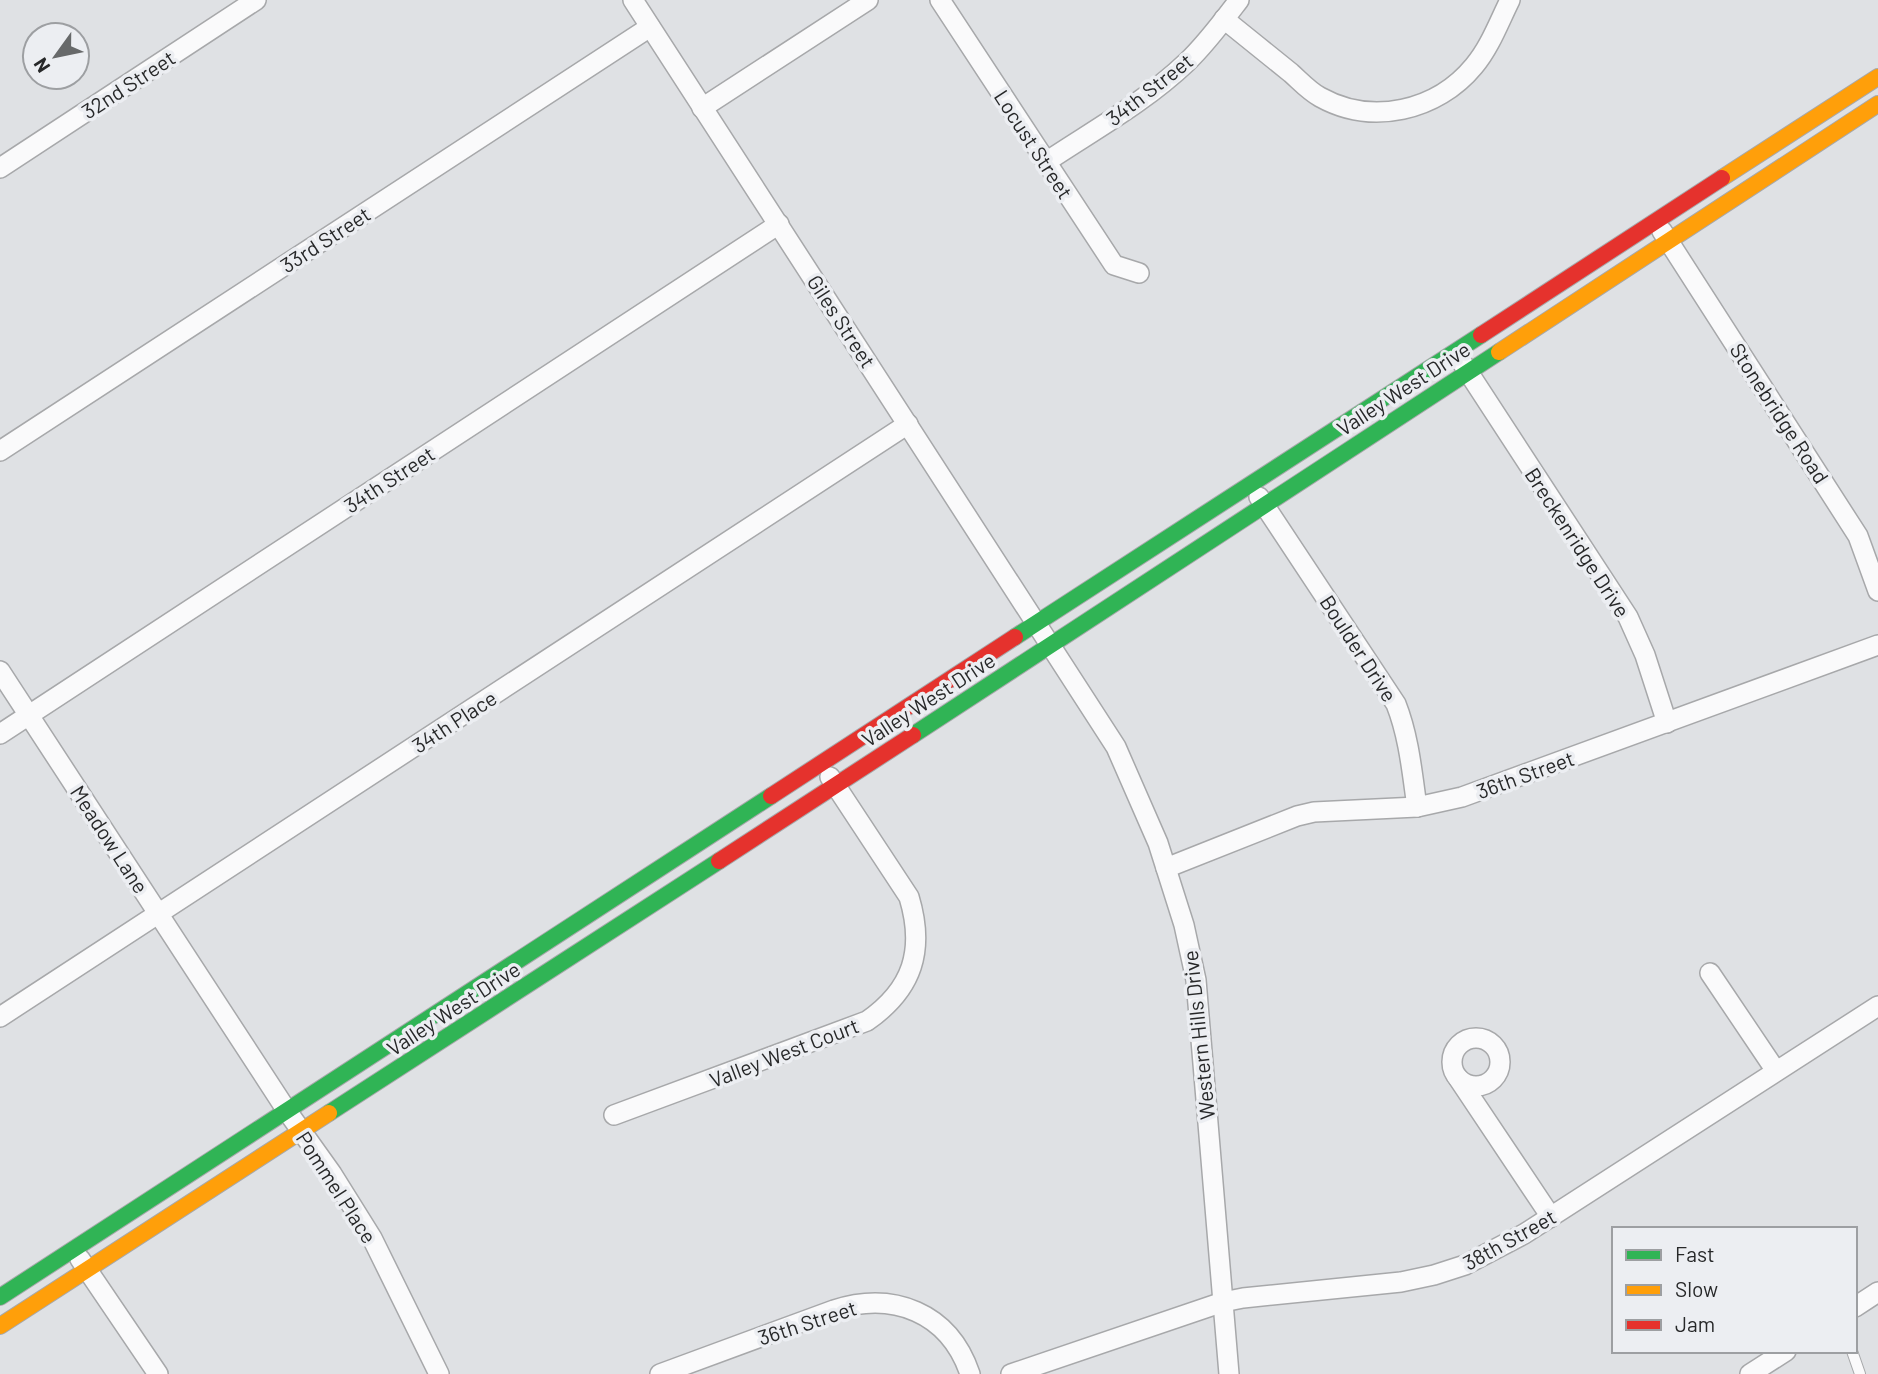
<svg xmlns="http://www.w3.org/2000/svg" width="1878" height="1374" font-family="Barlow,sans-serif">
<rect width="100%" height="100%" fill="#dfe1e4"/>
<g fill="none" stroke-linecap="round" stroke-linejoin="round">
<defs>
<polyline id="lane" points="1852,1351 1860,1374"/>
<g id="street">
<polyline points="633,0 1116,747 1158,843 1184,925 1196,980 1229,1374"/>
<polyline points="940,0 1114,265 1139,273"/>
<path d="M1224,19c22,18 45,36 67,54 9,8 18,18 29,24 52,29 117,14 154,-31 16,-19 25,-44 36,-66"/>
<polyline points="702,108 868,0"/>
<path d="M1046,162c48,-32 99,-60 141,-100 19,-18 36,-41 52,-62"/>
<polyline points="0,168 256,0"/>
<polyline points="1662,231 1858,536 1878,591"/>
<polyline points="1461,361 1628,617 1645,655 1667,723"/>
<polyline points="0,451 650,27"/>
<path d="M1259,497l137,207c13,33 16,68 21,103"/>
<polyline points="0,671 287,1111 332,1174 372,1238 439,1374"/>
<polyline points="0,734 779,224"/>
<polyline points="1166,868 1297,816 1314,812 1417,807 1462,797 1878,645"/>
<polyline points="1710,973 1776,1071"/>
<polyline points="0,1017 908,424"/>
<circle cx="1476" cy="1062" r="24"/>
<polyline points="1458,1078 1551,1217"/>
<path d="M614,1115l253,-94c46,-32 58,-71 42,-124l-79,-120"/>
<polyline points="80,1259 158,1374"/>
<polyline points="1855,1307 1878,1292"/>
<path d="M660,1374l174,-64c59,-19 115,2 136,64"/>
<polyline points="1011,1374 1223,1302 1243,1298 1401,1282 1434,1275 1465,1265 1524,1234 1878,1006"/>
<polyline points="1750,1374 1786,1351"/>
</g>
<g id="fast">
<polyline points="1015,637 1481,335"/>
<polyline points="913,735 1499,352"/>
<polyline points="329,1113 719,861"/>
<polyline points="0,1297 771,796"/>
</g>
<g id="slow">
<polyline points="1722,178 1878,77"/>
<polyline points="1499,352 1878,104"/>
<polyline points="0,1326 329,1113"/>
</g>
<g id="jam">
<polyline points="1481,335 1722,178"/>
<polyline points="771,796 1015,637"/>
<polyline points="719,861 913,735"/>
</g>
</defs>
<use href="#lane" stroke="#a7a8aa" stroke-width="12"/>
<use href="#street" stroke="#a7a8aa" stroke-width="22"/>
<use href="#fast" stroke="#a7a8aa" stroke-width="18"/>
<use href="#slow" stroke="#a7a8aa" stroke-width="18"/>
<use href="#jam" stroke="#a7a8aa" stroke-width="18"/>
<use href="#lane" stroke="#fafafb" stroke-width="10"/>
<use href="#street" stroke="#fafafb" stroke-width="19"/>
<use href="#fast" stroke="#30b455" stroke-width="16"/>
<use href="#slow" stroke="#ff9f0a" stroke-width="16"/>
<use href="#jam" stroke="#e5322d" stroke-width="16"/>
</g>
<g text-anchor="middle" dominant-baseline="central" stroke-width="7" stroke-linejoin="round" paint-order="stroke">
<g font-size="21" fill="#272829" stroke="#eceef2">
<text transform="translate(128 84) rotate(-33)">32nd Street</text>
<text transform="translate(1149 89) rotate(-38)">34th Street</text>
<text transform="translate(1034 144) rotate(57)">Locust Street</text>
<text transform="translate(325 239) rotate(-33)">33rd Street</text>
<text transform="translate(842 321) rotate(57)">Giles Street</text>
<text transform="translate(1403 388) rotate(-33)">Valley West Drive</text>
<text transform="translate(1780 413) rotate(57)">Stonebridge Road</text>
<text transform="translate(389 479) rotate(-33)">34th Street</text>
<text transform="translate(1578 542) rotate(57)">Breckenridge Drive</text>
<text transform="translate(1359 648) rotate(57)">Boulder Drive</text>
<text transform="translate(928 699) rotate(-33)">Valley West Drive</text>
<text transform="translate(454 721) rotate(-33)">34th Place</text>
<text transform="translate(1525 774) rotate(-20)">36th Street</text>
<text transform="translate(110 839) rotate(57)">Meadow Lane</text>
<text transform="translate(453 1008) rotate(-33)">Valley West Drive</text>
<text transform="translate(1198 1035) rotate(-96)">Western Hills Drive</text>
<text transform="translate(784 1052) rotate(-21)">Valley West Court</text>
<text transform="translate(337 1187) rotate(57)">Pommel Place</text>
<text transform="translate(1509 1239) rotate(-29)">38th Street</text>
<text transform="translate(807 1322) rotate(-18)">36th Street</text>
</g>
</g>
<rect x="1612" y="1227" width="245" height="126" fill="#eceef2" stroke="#9d9fa2" stroke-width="2"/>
<rect x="1626" y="1250" width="35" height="10" fill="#30b455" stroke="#9d9fa2" stroke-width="2"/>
<text x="1675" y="1262" font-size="21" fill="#272829">Fast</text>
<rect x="1626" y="1285" width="35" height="10" fill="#ff9f0a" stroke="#9d9fa2" stroke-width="2"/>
<text x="1675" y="1297" font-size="21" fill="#272829">Slow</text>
<rect x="1626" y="1320" width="35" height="10" fill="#e5322d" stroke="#9d9fa2" stroke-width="2"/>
<text x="1675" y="1332" font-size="21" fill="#272829">Jam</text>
<g transform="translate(56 56) rotate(237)"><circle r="33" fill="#eceef2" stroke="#9d9fa2" stroke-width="2"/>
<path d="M0-5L12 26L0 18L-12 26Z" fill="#67696a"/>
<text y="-10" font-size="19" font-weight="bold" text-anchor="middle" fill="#272829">N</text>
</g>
</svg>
